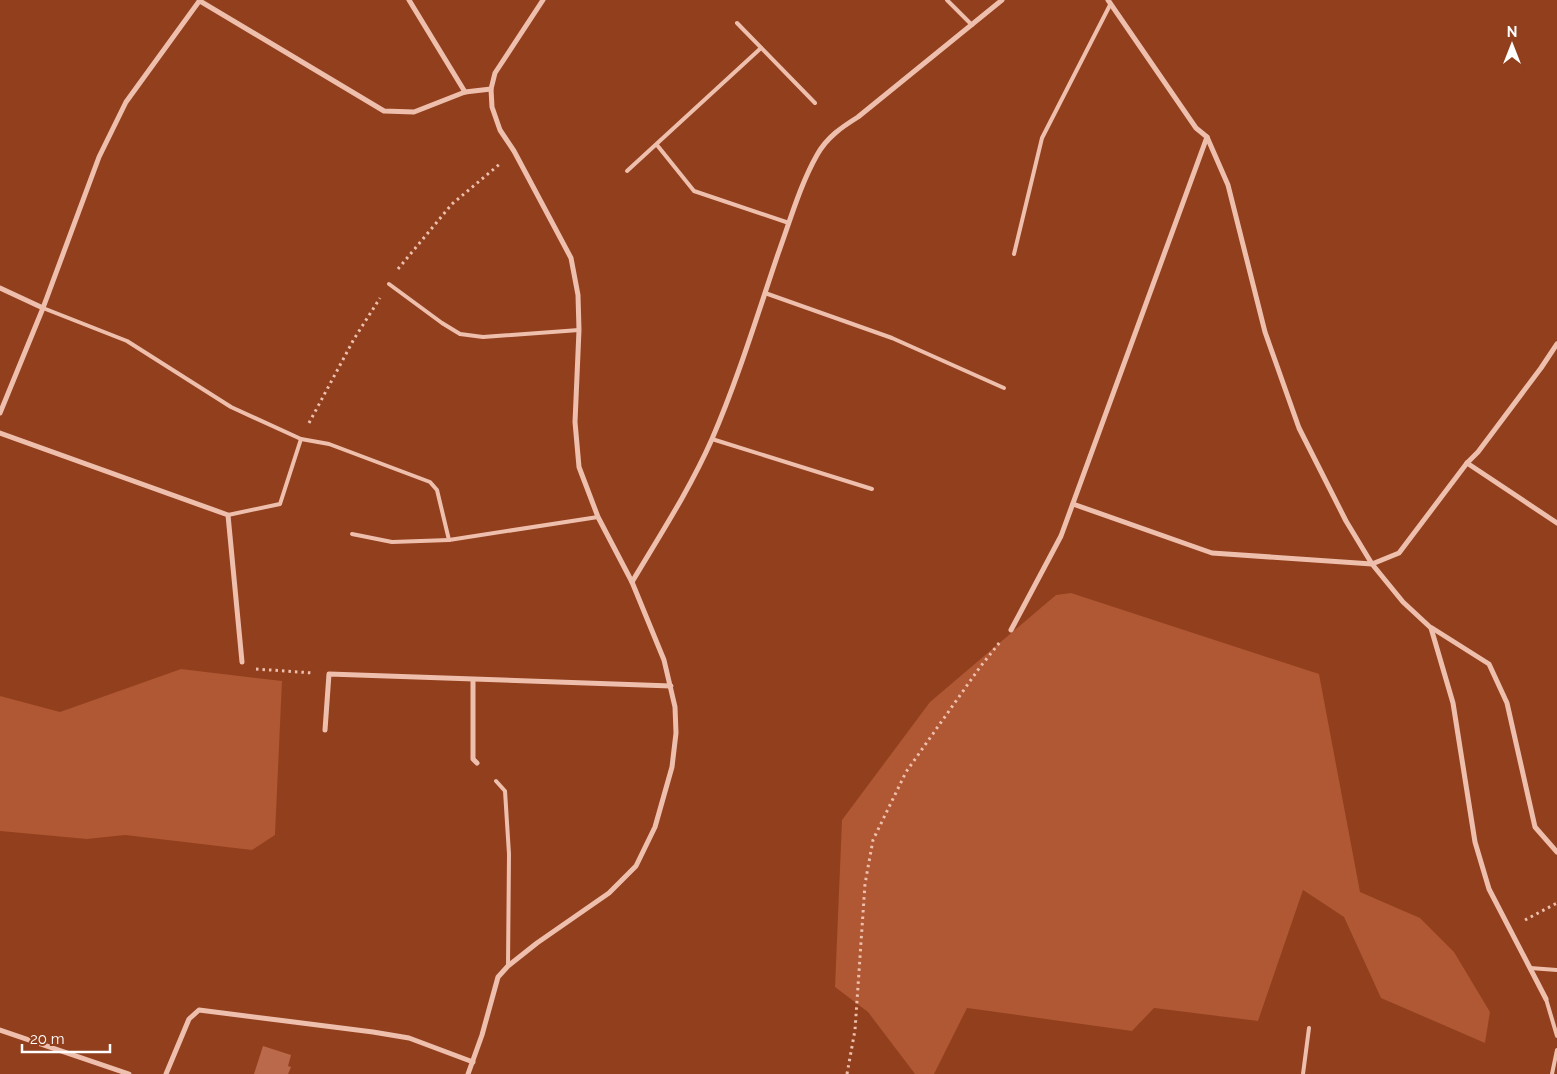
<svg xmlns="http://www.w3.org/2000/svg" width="1557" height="1074" font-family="Raleway,sans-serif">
<rect width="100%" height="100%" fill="#913f1d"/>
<g fill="#b05734">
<polygon points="1071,593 1319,674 1360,892 1420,918 1454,952 1490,1012 1485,1043 1381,998 1344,917 1303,890 1258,1021 1154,1008 1132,1031 967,1008 934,1074 915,1074 868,1012 835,987 842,820 930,702 1056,595"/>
<polygon points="181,669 282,681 275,835 252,850 125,835 87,839 0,831 0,696 60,712"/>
</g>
<polygon fill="#ba694a" points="263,1046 291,1055 288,1066 291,1067 288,1074 254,1074"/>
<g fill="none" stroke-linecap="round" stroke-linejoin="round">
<g stroke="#eebfad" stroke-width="3" stroke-dasharray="2.5 4" stroke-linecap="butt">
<polyline points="398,269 452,204 501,163"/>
<polyline points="309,423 354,339 380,298"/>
<polyline points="256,669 313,673"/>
<polyline points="1525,920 1557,903"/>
<polyline points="847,1074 855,1030 865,884 873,840 906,772 980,667 1000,642"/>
</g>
<g stroke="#eebfad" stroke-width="4">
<polyline points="947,0 972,25"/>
<polyline points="737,23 815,103"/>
<polyline points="657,145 694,191 789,223"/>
<polyline points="627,171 761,48"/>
<polyline points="1014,254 1042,138 1110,5"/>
<polyline points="389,284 442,323 460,334 483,337 579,330"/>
<polyline points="765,293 892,338 1004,388"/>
<polyline points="43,308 127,341 231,407 301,439 329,444 430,482 437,490 449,540 598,517"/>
<polyline points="712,439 872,489"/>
<polyline points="228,515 280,504 301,439"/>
<polyline points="352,534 392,542 449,540"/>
<polyline points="496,781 505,791 509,854 508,966"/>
<polyline points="1530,968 1557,970"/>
<polyline points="1546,999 1557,1036"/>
<polyline points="1303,1074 1309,1028"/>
<polyline points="1552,1074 1557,1050"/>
</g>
<g stroke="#eebfad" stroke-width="5">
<polyline points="409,0 465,92"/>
<polyline points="1108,0 1196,128 1207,137 1228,185 1265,332 1299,428 1346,521 1372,564 1403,602 1431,628 1453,703 1475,842 1489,889 1546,999"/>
<polyline points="200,1 384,111 414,112 465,92 491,89"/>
<polyline points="0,288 43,308"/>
<polyline points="0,413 43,308 99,157 126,102 200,0"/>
<polyline points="0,433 228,515 242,662"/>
<polyline points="1467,463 1557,523"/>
<polyline points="1073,504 1212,553 1372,564 1399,553 1467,463 1478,452 1541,368 1557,344"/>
<path d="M632,582c28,-47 58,-93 80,-143 26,-60 45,-123 66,-185 12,-33 22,-69 39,-99 10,-18 25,-28 41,-38l144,-117"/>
<polyline points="1432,628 1489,664 1507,703 1535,827 1557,852"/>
<polyline points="1011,630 1061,536 1207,137"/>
<polyline points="473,680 473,759 477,763"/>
<polyline points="325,730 329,674 671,686"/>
<polyline points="0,1030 129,1074"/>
<polyline points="166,1074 189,1019 199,1010 373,1032 409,1038 473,1062"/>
<polyline points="468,1074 482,1035 498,977 508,966 537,943 609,893 636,866 655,827 672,767 676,733 675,707 664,660 632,582 598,517 579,467 575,422 579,330 578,295 571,258 514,151 500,130 492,107 491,89 495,73 543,0"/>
</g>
</g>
<g transform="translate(1512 45)" stroke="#913f1d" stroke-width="4" paint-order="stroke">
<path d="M0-4L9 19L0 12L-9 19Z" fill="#ffffff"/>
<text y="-8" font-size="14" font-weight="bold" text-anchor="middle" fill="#ffffff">N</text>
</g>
<path d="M22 1044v8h88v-8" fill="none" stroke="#ffffff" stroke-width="2.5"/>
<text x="30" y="1044" font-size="15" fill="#ffffff" stroke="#913f1d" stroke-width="4" paint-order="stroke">20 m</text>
</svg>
